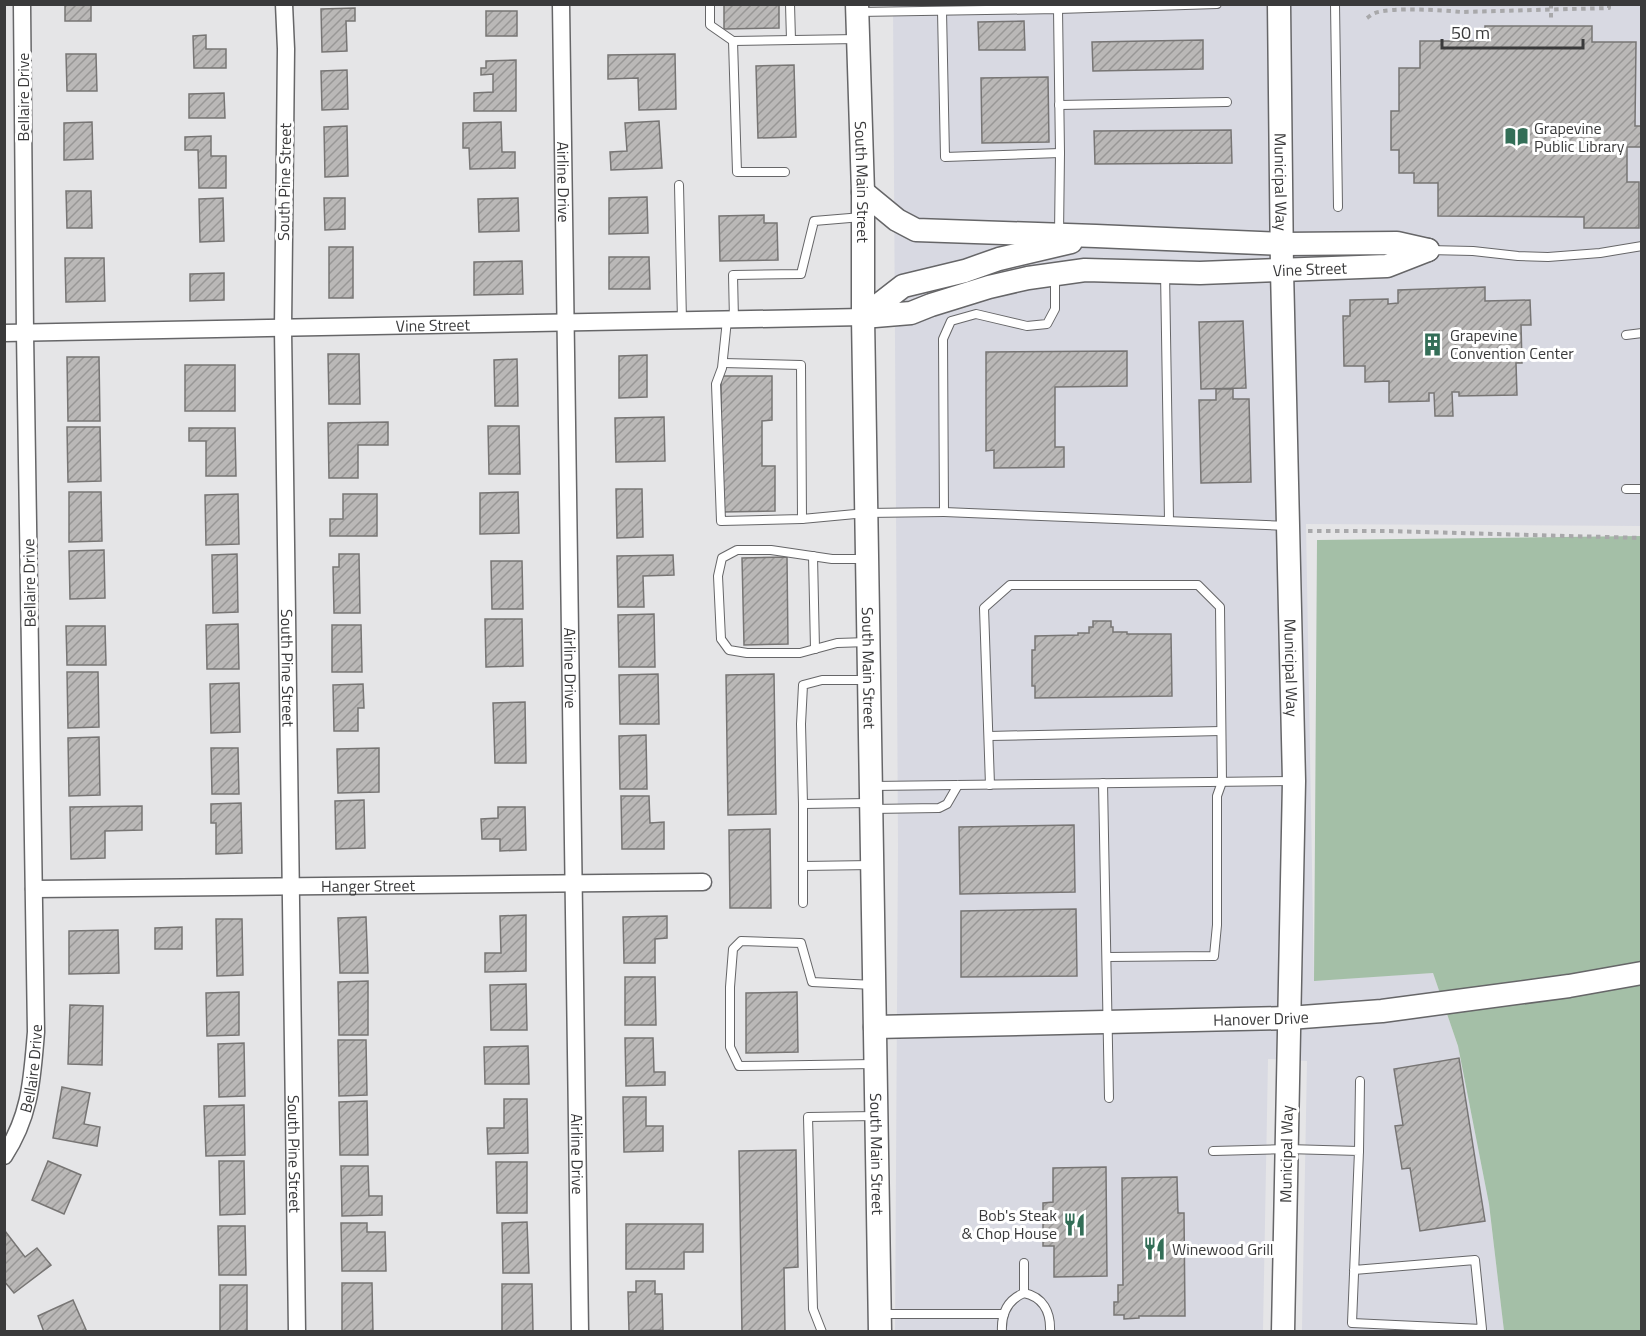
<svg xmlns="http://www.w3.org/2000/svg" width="1646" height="1336" font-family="'Titillium Web',sans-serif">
<defs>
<pattern id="building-hatch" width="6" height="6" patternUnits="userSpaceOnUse" patternTransform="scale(1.5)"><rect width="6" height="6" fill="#bab8b7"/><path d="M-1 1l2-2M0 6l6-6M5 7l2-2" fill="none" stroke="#989796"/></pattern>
</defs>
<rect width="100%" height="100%" fill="#e5e5e7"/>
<polygon fill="#d8d9e2" points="893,5 1641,5 1641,526 1306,524 1314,980 1433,973 1458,1046 1489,1204 1504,1331 1302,1331 1307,1061 1268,1059 1263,1331 895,1331 898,845"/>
<polygon fill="#a4bfa7" points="1641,536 1641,1331 1504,1331 1489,1204 1458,1046 1433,973 1314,981 1317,540"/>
<g fill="url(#building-hatch)" stroke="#777574" stroke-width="1.5">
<rect x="65" y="4" width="26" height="17"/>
<polygon points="724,4 779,4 779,28 724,29"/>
<polygon points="355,8 355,21 346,21 347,51 322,52 321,9"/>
<rect x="486" y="11" width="31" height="25"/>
<polygon points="1024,21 1025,50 979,50 978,22"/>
<polygon points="1485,26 1592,26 1592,42 1636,42 1635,126 1642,126 1642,147 1627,147 1627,182 1639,182 1639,228 1584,228 1584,217 1438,216 1438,183 1414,183 1414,173 1399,173 1399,150 1391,150 1391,111 1399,111 1399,68 1420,68 1420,41 1485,41"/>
<polygon points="206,35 206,49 226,49 226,68 194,68 193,36"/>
<polygon points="1203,40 1203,69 1093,71 1092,42"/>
<polygon points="66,54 96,54 97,91 67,91"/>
<polygon points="675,54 676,109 639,110 638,78 608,79 608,55"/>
<polygon points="516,60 516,111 474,111 474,93 493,92 493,74 481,75 481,68 486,68 486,61"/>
<polygon points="794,65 796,137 758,138 756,66"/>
<polygon points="347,70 348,109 322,110 321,71"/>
<polygon points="1048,77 1049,142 982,143 981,78"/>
<polygon points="224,93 225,118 189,118 189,94"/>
<polygon points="659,121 662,168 611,170 610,152 627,151 625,123"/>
<polygon points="92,122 93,159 64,160 64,123"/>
<polygon points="501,122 502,152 515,152 515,168 470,169 469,148 463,148 463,123"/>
<polygon points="347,126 348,176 325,177 324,127"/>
<polygon points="1231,130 1232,163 1095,164 1094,131"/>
<polygon points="211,136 211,156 226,156 226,188 199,188 198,150 185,150 185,137"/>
<polygon points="66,191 91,191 92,228 67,228"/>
<polygon points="647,197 648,233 609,234 609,198"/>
<polygon points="223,198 224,241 200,242 199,199"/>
<polygon points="324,198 345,198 345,229 325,230"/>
<polygon points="518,198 519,231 479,232 478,199"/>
<polygon points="764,215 764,223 777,223 778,260 720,261 719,216"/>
<rect x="329" y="247" width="24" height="51"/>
<polygon points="609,257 649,257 650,289 609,289"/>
<polygon points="65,258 104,258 105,301 66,302"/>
<polygon points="522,261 523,294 474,295 474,262"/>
<polygon points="224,273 224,300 190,301 190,274"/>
<polygon points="1485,287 1485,301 1530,300 1531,325 1521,325 1522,363 1516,363 1517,395 1459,396 1459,392 1452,392 1453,416 1435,416 1434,393 1429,393 1429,401 1389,402 1389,381 1365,382 1365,366 1344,366 1343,316 1350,316 1350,300 1388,299 1388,304 1398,303 1398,290"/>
<polygon points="1243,321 1246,388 1201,389 1199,322"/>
<polygon points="1127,351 1127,386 1055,387 1055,447 1064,447 1064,467 994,468 994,450 986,451 986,352"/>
<polygon points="328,354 359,354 360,404 329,404"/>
<polygon points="647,355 647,397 619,398 619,356"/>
<polygon points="67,357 99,357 100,421 68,421"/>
<polygon points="517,359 518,406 495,406 494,360"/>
<rect x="185" y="365" width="50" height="46"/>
<polygon points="721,376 772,376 772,420 762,421 762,466 775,466 775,511 722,512"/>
<polygon points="1216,389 1233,389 1233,399 1249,399 1251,482 1201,483 1199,400 1216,400"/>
<polygon points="664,417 665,461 616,462 615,418"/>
<polygon points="388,422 388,445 358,445 358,478 329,478 328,423"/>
<polygon points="488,426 519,426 520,474 489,474"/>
<polygon points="67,427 100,427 101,481 68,482"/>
<polygon points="189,428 235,428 236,476 206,476 206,441 189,441"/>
<polygon points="616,489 642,489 643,537 617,538"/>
<polygon points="69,492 101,492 102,541 69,542"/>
<polygon points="518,492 519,533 480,534 480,493"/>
<polygon points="238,494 239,544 206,545 205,495"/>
<polygon points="343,494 377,494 377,536 330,536 330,519 343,519"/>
<polygon points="104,550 105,598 70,599 69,551"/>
<polygon points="237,554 238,612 213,613 212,555"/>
<polygon points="339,554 359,554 360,613 334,613 333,567 339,567"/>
<polygon points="673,555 674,575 643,576 644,607 618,607 617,556"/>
<polygon points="787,557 788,644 744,645 742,558"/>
<polygon points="491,561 522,561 523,609 492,609"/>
<polygon points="654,614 655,667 619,667 618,615"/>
<polygon points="485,619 522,619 523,666 486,667"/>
<polygon points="1093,621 1111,621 1111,627 1113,627 1113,632 1127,632 1127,634 1171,634 1172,696 1035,698 1035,686 1032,686 1032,650 1035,650 1035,636 1078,635 1078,633 1089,633 1089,627 1093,627"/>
<polygon points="238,624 239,669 207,669 206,625"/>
<polygon points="332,625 361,625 362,672 332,672"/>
<polygon points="66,626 105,626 106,665 67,665"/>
<polygon points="67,672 98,672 99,727 68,728"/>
<polygon points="658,674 659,724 620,724 619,675"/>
<polygon points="774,674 776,814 728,815 726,675"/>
<polygon points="239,683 240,732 211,733 210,684"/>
<polygon points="363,684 364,708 358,708 358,731 334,731 333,685"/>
<polygon points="525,702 526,763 495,763 493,703"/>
<polygon points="646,735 647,789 620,789 619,736"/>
<polygon points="99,737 100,795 69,796 68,738"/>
<polygon points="211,748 238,748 239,794 212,794"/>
<polygon points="379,748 379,792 338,793 337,749"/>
<polygon points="621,796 649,796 650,823 664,822 664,849 622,849"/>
<polygon points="364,800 365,848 336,849 335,801"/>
<polygon points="241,803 242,853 216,854 216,823 211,823 211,804"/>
<polygon points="142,806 142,830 105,831 105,858 71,859 70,807"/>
<polygon points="498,807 525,807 526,850 500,851 500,839 482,839 481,819 498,818"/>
<polygon points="1074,825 1075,892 960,894 959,827"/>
<polygon points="770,829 771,908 730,908 729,830"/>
<polygon points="1076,909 1077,976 961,977 961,911"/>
<polygon points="526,915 526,971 485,972 485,953 501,953 500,916"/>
<polygon points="667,916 667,938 655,939 655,963 624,963 623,917"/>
<polygon points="366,917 368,973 340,973 338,918"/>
<polygon points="216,919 242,919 243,975 217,976"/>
<polygon points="182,927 182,949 155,949 155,928"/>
<polygon points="118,930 119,973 69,974 69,931"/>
<polygon points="625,977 655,977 656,1025 625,1025"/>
<polygon points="368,981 368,1035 339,1035 338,982"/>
<polygon points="526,984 527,1030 491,1030 490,985"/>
<polygon points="239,992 239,1035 207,1036 206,993"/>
<polygon points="797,992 798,1052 746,1053 746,993"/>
<polygon points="70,1005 103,1006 102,1065 68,1064"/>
<polygon points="625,1038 653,1038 654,1072 665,1072 665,1085 626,1086"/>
<polygon points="338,1040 366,1040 367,1095 339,1096"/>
<polygon points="244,1043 245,1096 219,1097 218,1044"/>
<polygon points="528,1046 529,1084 485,1084 484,1047"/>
<polygon points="1459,1058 1485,1221 1420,1231 1410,1168 1402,1169 1395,1126 1403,1125 1394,1069"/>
<polygon points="62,1087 90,1093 84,1124 100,1127 97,1146 53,1138"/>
<polygon points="623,1097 646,1097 646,1126 663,1126 663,1151 624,1152"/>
<polygon points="504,1099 527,1099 528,1153 488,1154 487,1128 504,1128"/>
<polygon points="367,1101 368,1155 340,1155 339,1102"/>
<polygon points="244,1105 245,1155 206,1156 204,1106"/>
<polygon points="796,1150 798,1267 784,1268 785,1332 742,1332 739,1151"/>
<polygon points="48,1161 81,1175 64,1214 32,1200"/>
<polygon points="219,1161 244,1161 245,1214 220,1215"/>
<polygon points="496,1162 527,1162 527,1213 497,1213"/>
<polygon points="341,1166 368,1166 369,1196 382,1196 382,1215 342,1216"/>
<polygon points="1106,1167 1107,1276 1054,1277 1054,1246 1043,1246 1043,1203 1053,1202 1053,1168"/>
<polygon points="1177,1177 1178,1213 1184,1213 1185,1316 1139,1316 1139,1318 1124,1319 1124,1315 1114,1315 1114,1302 1118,1302 1118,1285 1123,1285 1122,1178"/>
<polygon points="527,1222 529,1273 503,1273 502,1223"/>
<polygon points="341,1223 367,1223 367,1232 385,1232 386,1271 342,1271"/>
<polygon points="626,1224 703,1224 703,1252 684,1252 684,1269 626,1269"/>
<polygon points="218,1226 245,1226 246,1275 219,1275"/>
<polygon points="5,1231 25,1257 37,1248 51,1265 14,1293 4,1281"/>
<polygon points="636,1281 655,1281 655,1294 662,1294 663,1330 629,1331 628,1292 636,1292"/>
<polygon points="342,1283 372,1283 373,1332 342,1332"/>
<polygon points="502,1284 532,1284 533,1332 502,1332"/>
<rect x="220" y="1285" width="27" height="47"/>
<polygon points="73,1300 87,1332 44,1332 38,1316"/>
</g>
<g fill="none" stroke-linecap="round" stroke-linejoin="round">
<defs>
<g id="lane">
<polyline points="710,4 710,25 733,41 858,39"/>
<polyline points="790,4 791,40"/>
<polyline points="1335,4 1338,207"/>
<polyline points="1058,9 1217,4"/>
<polyline points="942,11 945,157 1060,153"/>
<polyline points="857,12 1058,9 1060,153 1059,234"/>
<polyline points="733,41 737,172 785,172"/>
<polyline points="1059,105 1227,102"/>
<polyline points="679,185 682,321"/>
<polyline points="1428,250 1473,251 1518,256 1548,257 1600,253 1642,246"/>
<polyline points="1165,272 1169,520"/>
<polyline points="727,320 722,368 716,384 721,521 802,519 866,513 944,512 943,339 951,321 976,314 1027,326 1047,324 1055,309 1055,274"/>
<polyline points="734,320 733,275 801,274 814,221 862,217"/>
<polyline points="1626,335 1642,333"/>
<polyline points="723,363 801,365 802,519"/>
<polyline points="1626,489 1642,489"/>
<polyline points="944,512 1288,526"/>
<polyline points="813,556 815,649"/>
<polyline points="867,559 832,559 771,550 737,550 722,558 718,576 721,639 729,650 747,653 800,653 837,643 868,642"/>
<polyline points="989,736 1221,731"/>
<polyline points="1103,783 1109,1098"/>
<polyline points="990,785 984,608 1010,585 1198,585 1220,607 1222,782 1217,796 1217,925 1214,956 1107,957"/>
<polyline points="872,786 1294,781"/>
<polyline points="803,804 869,803"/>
<polyline points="871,809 939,808 947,804 958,785"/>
<polyline points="803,866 872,865"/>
<polyline points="803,903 803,804 801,724 803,685 822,680 869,680"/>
<polyline points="874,1064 739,1066 730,1047 730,987 733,949 741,941 801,943 812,982 874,985"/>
<polyline points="1213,1151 1287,1149 1359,1151 1352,1323 1482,1329 1475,1260 1354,1270"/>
<polyline points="1359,1151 1360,1081"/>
<polyline points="1024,1293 1024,1263"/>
<polyline points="882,1314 1004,1314"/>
<polyline points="822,1332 813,1309 808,1117 876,1116"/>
<path d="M1002,1332c-1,-18 5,-32 22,-39 19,4 27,19 26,39"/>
</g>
<g id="street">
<path id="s1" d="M284,4l2,45 -3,280 14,1003"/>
<path id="s2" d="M561,4l19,1328"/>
<path id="s3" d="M4,333l859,-16"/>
<path id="s4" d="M34,889l669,-7"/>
<path id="s5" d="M4,1156c27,-41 28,-78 32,-124l-11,-699 -3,-329"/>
</g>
<g id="secondary">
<path id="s6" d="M857,4l6,188v125l17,1015"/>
<path id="s7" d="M1279,4l3,266 12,511 -11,551"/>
<polyline points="863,192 897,220 916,230 1096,236 1282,244 1397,243 1428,250"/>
<path id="s8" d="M863,317l48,-4 20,-8 58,-18 39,-9 57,-8 115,3 187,-7 41,-16"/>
<polyline points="863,317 903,286 965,271 999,259 1071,242"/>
<path id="s9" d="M875,1027l414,-9 93,-7 187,-25 73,-13"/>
</g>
</defs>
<use href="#lane" stroke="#666668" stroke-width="10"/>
<use href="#street" stroke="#666668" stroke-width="19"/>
<use href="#secondary" stroke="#666668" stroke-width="25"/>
<g stroke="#a8a8aa" stroke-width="4" stroke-dasharray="4.5 4.5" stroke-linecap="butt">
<polyline points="1551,4 1551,19"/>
<path d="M1367,18c3,-2 5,-4 8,-5 16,-6 68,-3 86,-1l148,-4v-4"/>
<polyline points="1308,531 1385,531 1642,538"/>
</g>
<use href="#lane" stroke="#fff" stroke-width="8"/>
<use href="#street" stroke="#fff" stroke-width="16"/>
<use href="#secondary" stroke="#fff" stroke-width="22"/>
</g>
<defs>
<symbol id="library-bare" viewBox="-9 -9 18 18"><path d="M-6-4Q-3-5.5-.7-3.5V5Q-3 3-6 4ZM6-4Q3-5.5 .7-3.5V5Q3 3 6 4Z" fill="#336e57" stroke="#fff" stroke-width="2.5" paint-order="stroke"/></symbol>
<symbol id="building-bare" viewBox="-9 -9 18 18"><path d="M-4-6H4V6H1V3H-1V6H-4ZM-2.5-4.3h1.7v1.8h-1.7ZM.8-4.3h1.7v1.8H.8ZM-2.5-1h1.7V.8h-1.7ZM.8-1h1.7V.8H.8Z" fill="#336e57" stroke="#fff" stroke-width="2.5" paint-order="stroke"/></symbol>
<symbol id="restaurant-bare" viewBox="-9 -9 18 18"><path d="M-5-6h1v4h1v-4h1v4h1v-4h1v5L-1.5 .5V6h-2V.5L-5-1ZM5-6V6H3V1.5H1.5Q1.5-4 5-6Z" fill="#336e57" stroke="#fff" stroke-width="2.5" paint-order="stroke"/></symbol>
</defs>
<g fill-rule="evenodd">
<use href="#library-bare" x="1500" y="120" width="33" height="33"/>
<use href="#building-bare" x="1416" y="328" width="33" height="33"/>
<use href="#restaurant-bare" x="1058" y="1208" width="33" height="33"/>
<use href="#restaurant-bare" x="1138" y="1232" width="33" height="33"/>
</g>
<g text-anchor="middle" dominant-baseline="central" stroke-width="6" stroke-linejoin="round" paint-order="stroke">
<g font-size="16" fill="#3a3a3b" stroke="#fff">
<text transform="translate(23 97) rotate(-90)">Bellaire Drive</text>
<text transform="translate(284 182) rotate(-89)">South Pine Street</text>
<text stroke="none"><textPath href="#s2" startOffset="178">Airline Drive</textPath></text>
<text stroke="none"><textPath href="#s6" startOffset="178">South Main Street</textPath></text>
<text stroke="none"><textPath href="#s7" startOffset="178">Municipal Way</textPath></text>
<text stroke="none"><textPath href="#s8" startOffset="453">Vine Street</textPath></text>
<text stroke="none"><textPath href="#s3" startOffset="429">Vine Street</textPath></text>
<text transform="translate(29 583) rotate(-91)">Bellaire Drive</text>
<text stroke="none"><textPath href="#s1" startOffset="664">South Pine Street</textPath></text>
<text stroke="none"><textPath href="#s2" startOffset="664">Airline Drive</textPath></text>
<text stroke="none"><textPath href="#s6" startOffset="664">South Main Street</textPath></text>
<text stroke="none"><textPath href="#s7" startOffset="664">Municipal Way</textPath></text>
<text stroke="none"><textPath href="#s4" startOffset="334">Hanger Street</textPath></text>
<text stroke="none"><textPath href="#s9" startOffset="386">Hanover Drive</textPath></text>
<text stroke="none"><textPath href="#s5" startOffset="93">Bellaire Drive</textPath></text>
<text stroke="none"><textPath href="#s1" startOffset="1150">South Pine Street</textPath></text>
<text stroke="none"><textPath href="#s2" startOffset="1150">Airline Drive</textPath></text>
<text stroke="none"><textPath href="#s6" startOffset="1150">South Main Street</textPath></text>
<text transform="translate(1286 1154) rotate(-89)">Municipal Way</text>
</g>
<g font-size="16" fill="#3a3a3b" stroke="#fff" text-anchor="start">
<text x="1534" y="128">Grapevine<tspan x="1534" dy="18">Public Library</tspan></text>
<text x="1450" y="335">Grapevine<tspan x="1450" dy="18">Convention Center</tspan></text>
<text x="1057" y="1215" text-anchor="end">Bob's Steak<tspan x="1057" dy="18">&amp; Chop House</tspan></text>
<text x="1172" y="1249">Winewood Grill</text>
</g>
</g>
<rect width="1646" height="1336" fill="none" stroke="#3a3a3b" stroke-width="12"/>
<path d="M1442 39v9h141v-9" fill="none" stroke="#3a3a3b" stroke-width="3"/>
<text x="1451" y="39" font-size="18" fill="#3a3a3b" stroke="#ffffff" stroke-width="4.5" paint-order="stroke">50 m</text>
</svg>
